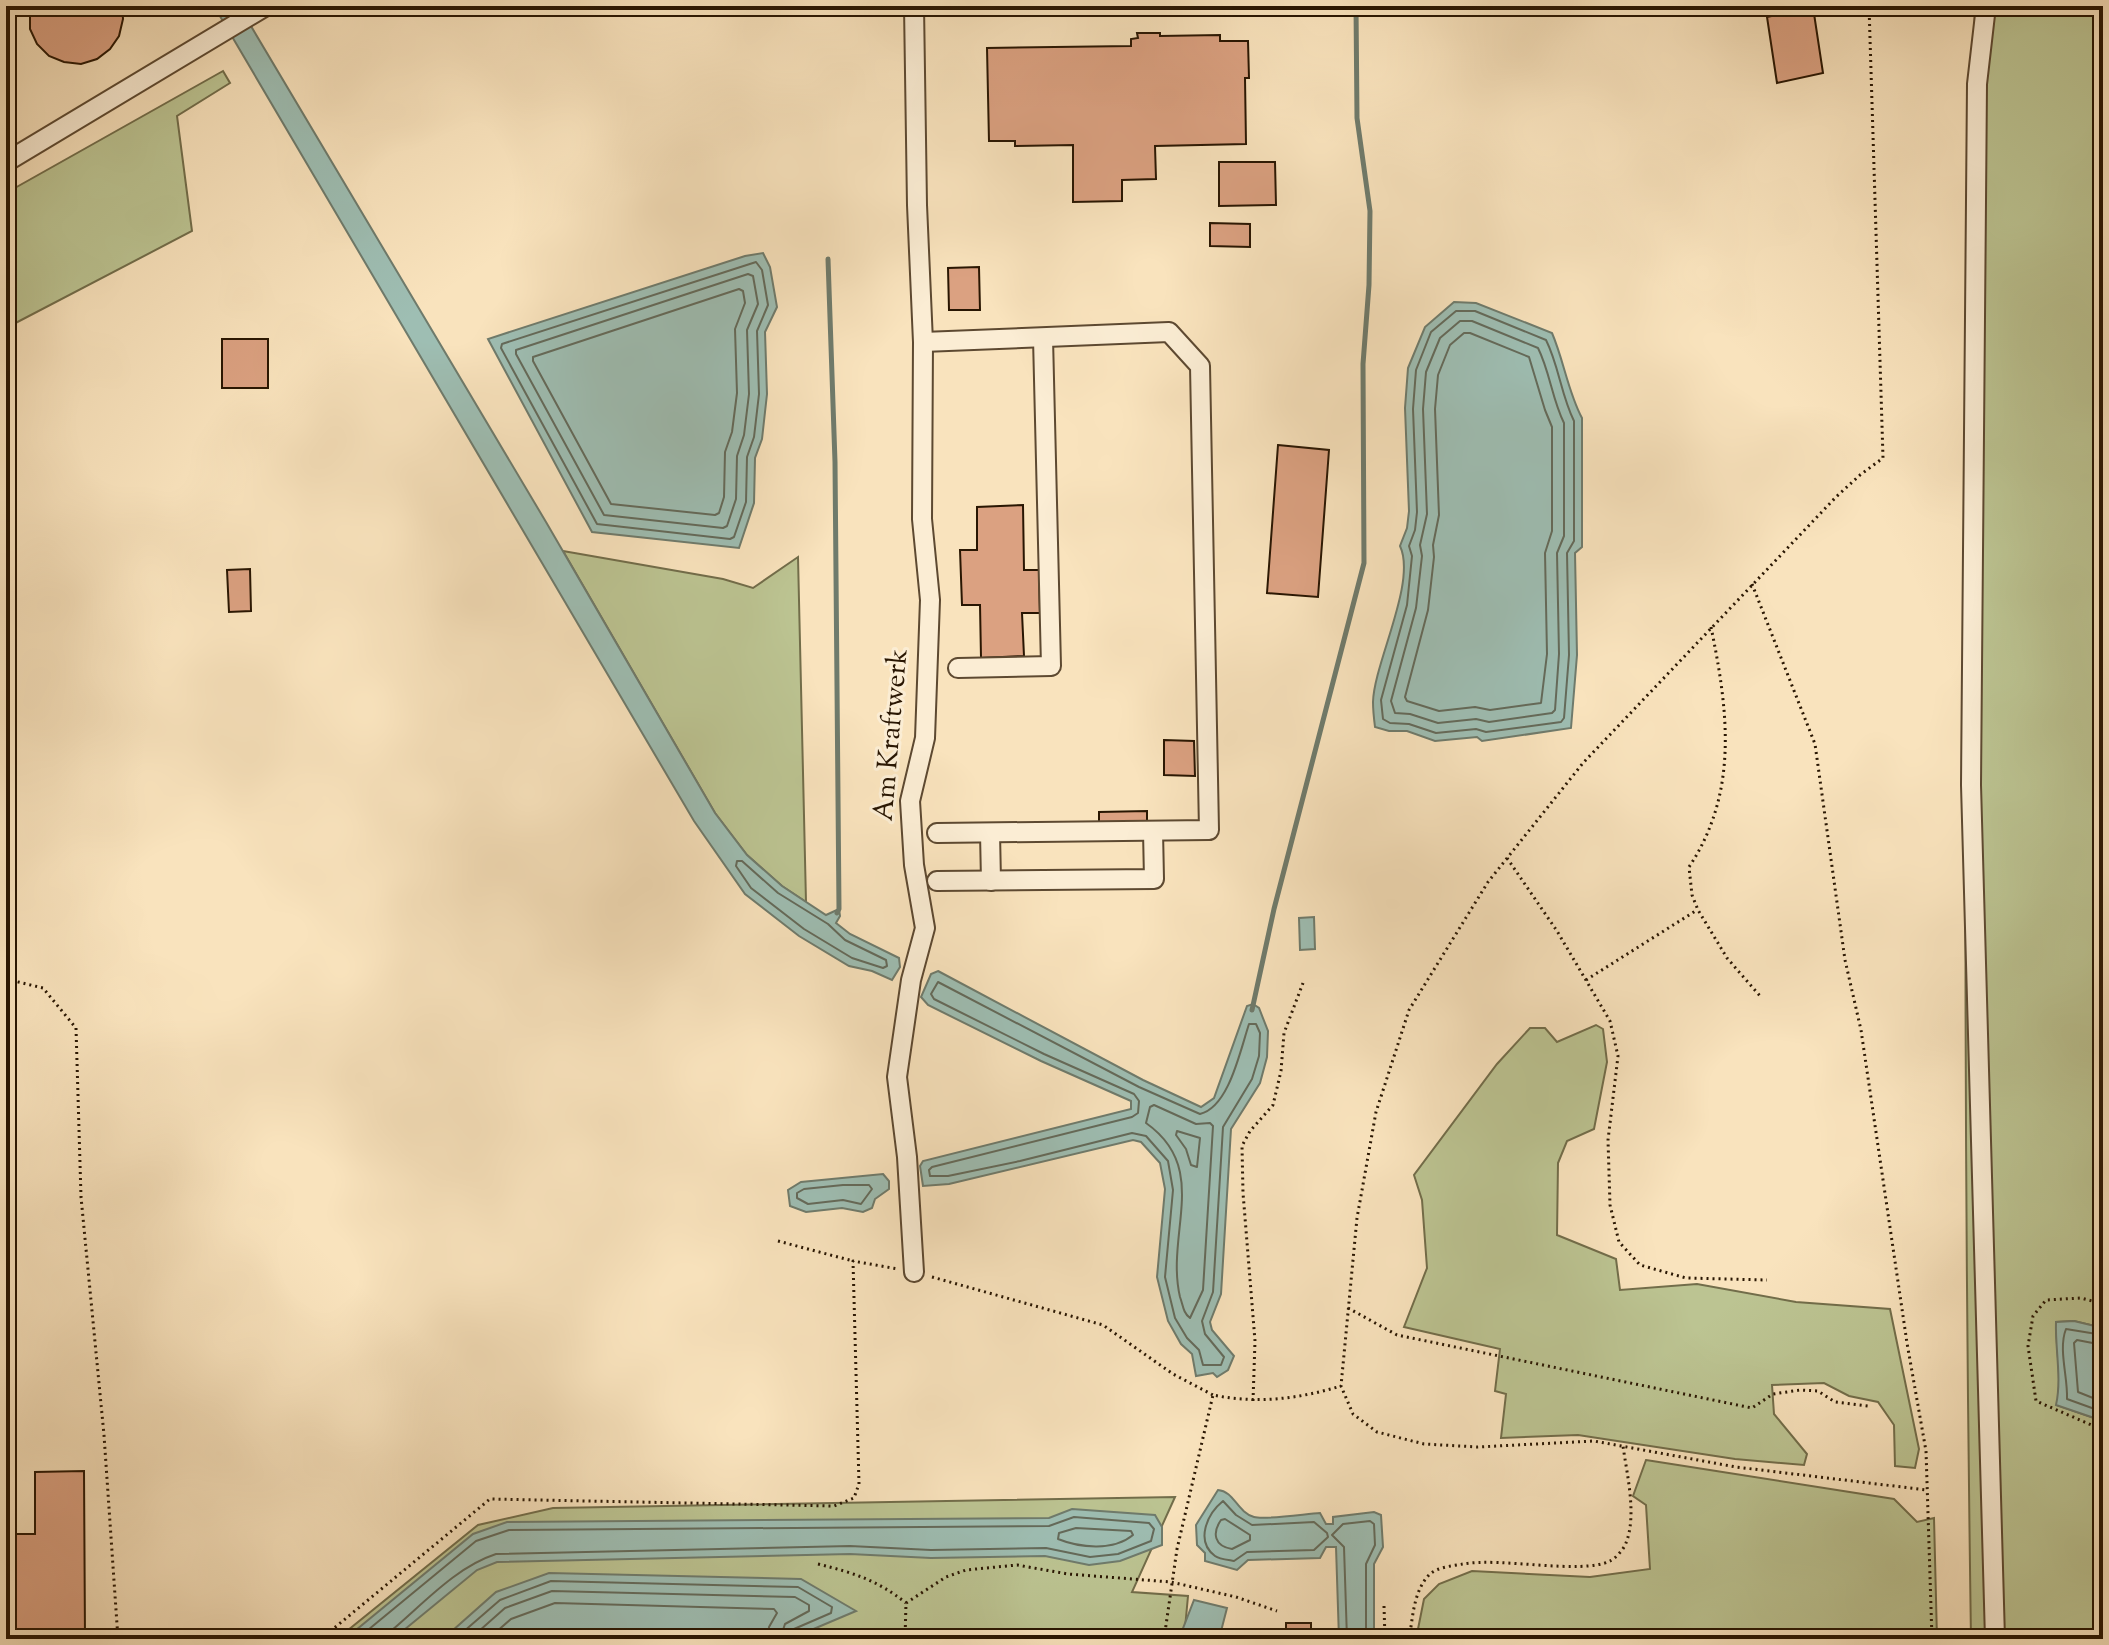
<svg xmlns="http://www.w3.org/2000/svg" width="2109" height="1645" font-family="'Sorts Mill Goudy',serif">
<rect width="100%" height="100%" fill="#f9e3bd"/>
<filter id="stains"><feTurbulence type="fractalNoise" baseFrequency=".0025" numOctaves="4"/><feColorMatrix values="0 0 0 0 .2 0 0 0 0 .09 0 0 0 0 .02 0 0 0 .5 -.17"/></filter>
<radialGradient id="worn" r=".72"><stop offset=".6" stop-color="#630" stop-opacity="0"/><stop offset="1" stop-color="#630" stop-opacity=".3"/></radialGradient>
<g fill="#bcc492" stroke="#726d4a" stroke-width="2">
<path d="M1975,6h128v1322l-29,-7 -18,1c0,27 6,56 1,83l46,16v218h-132c-8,-544 -8,-1089 4,-1633z"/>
<polygon points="223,71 230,83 177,116 192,231 6,328 6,193"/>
<polygon points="563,551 723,579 753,588 798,557 806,902 782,886 747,855 715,813"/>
<polygon points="1596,1025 1603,1029 1607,1062 1594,1129 1567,1141 1558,1163 1557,1235 1616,1259 1620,1290 1697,1284 1796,1302 1890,1309 1919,1449 1915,1468 1895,1466 1894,1425 1878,1402 1849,1396 1824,1383 1772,1385 1774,1414 1807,1454 1804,1465 1735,1459 1578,1435 1501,1438 1506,1394 1495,1391 1500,1349 1404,1327 1427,1268 1422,1200 1414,1175 1497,1064 1530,1028 1545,1028 1557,1042"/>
<polygon points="1646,1460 1894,1499 1917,1522 1934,1518 1937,1639 1416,1639 1424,1599 1439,1584 1472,1571 1590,1577 1650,1569 1646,1505 1633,1496"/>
<polygon points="1175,1497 1132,1592 1188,1596 1184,1639 337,1639 478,1525 553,1508"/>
</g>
<g fill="#9ebeb3" stroke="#6f7b6c" stroke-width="2">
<polygon points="214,6 239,6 546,522 715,813 747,855 782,886 826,915 839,909 840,916 836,923 850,934 899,958 900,967 892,980 872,971 849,966 799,936 745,894 694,821"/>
<polygon points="763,253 770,267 777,307 765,332 767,394 762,439 755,458 754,503 739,548 592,532 488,339 745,256"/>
<path d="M1454,302l22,1 76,30c12,28 16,59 30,85v129l-7,6 2,102 -6,73 -89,13 -5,-4 -42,4 -28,-10h-18l-14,-4c-1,-8 -2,-17 -2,-25 1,-39 44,-120 27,-156l7,-18 2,-17 -4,-103 3,-40 17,-41z"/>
<polygon points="1314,917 1315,949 1300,950 1299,918"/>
<polygon points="938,971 1143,1080 1201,1107 1214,1098 1247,1006 1253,1004 1259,1008 1268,1031 1267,1057 1260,1083 1231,1129 1221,1294 1210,1322 1212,1330 1234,1356 1228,1370 1217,1377 1213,1373 1196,1376 1192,1354 1181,1344 1168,1321 1157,1277 1165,1189 1160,1163 1141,1142 1133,1140 949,1184 923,1186 920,1166 923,1161 1131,1109 1131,1101 1041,1061 928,1005 921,997 931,974"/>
<polygon points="883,1174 889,1181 889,1189 875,1199 872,1208 863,1212 842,1208 806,1212 790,1206 788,1190 801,1182"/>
<path d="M2074,1321l29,7v93l-47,-16c6,-27 -1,-56 0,-83z"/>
<path d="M1218,1490c16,1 19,22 36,27 11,3 51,-3 66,-4l6,11h7v-7l41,-5 7,3 2,32 -9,17v75h-35l-3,-92h-10l-6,11 -72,2 -11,10 -32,-9v-8l-8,-8 -1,-20z"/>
<polygon points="1072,1509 1155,1515 1162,1527 1162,1545 1120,1561 1089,1565 1045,1556 931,1558 850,1554 497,1562 477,1570 393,1639 345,1639 473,1534 507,1522 1049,1518"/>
<polygon points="549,1573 801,1579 856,1611 790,1639 443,1639 496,1592"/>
<polygon points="1194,1600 1227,1608 1219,1639 1182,1639 1182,1631"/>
</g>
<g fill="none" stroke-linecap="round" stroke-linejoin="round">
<g stroke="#646a5a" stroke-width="2">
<polygon points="756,262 762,270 768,305 757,331 759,394 754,437 747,457 746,502 734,537 730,539 597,524 501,348 502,344"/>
<polygon points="748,274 753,276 758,304 747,330 749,394 744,435 737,456 736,499 727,526 723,528 604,515 516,354 516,350"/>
<polygon points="739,289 743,291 745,303 735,329 737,393 732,432 725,452 724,497 719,513 715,515 611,504 533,361 533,357"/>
<path d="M1456,311h19l71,29c13,26 15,55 28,81v120l-7,12 2,102 -5,63 -3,4 -75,10 -10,-3 -40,4 -27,-9 -19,-1 -7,-4 -2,-19 26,-95 5,-49 -3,-10 6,-16 2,-18 -4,-103 3,-39 15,-38z"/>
<path d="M1460,321h12l66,27c12,24 14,51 26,75v113l-7,17 2,101 -4,56 -3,3 -63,9 -13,-3 -38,4 -28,-9 -15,-1 -4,-12 25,-93 6,-52 -2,-11 7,-31 -4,-105 3,-37 14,-34z"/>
<polygon points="1464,333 1470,333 1529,357 1545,410 1552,427 1552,531 1545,553 1547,654 1541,703 1490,710 1475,707 1439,711 1407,701 1405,697 1428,610 1434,557 1433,545 1439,515 1435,409 1438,375 1450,345"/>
<polygon points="737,861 742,861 778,893 828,924 845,940 886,960 887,966 883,968 852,958 804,929 751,888 736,866"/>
<path d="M938,982l201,105 61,27c29,-7 40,-63 49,-90h7l4,9 -1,23 -7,23 -29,48 -10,165 -11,29 3,13 19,23 -3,8h-18l-4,-15 -12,-12 -12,-20 -10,-41 8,-87 -5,-29 -22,-25 -14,-3 -112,28 -72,15h-18l-1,-6 3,-3 200,-50 6,-4 1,-12 -5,-7 -90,-40 -110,-55 -3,-5z"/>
<path d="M1154,1105l42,19 14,-1 3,3 -10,164 -13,28c-7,-5 -7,-13 -10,-21 -15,-64 31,-128 -34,-174l4,-16z"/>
<polygon points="1177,1131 1200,1138 1197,1167 1191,1165 1186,1149 1176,1135"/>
<polygon points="843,1185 869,1185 872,1189 861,1204 843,1200 808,1204 797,1198 797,1193 804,1189"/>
<path d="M2103,1335l-37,-6c-8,20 2,48 1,70l36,13"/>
<polyline points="2103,1345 2077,1340 2074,1343 2078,1392 2103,1402"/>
<path d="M1223,1501l13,14 16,10 62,-3 13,11 1,4 -14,13 -67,2 -13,9c-5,-1 -15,-2 -19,-5 -20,-15 -8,-42 8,-55z"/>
<path d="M1225,1519l25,16v5l-18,9c-18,-3 -20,-16 -11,-29z"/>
<path d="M1076,1528l55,3 2,4c-19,16 -53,13 -75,4l1,-6z"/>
<path d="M357,1639l119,-98 33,-11 540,-4 25,-9 75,6 5,6 -3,12 -33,13 -28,3 -44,-9 -115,2 -81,-4 -354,8c-40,13 -72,49 -104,76l-3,9"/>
<polyline points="455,1639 500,1600 551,1581 798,1587 832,1607 831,1613 794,1629 790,1639"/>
<polyline points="470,1639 505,1608 552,1591 795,1597 809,1605 809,1611 785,1624 780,1639"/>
<polyline points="488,1639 511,1619 555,1603 774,1609 777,1613 769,1627 768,1639"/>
<polyline points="1347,1639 1344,1547 1332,1535 1343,1524 1370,1521 1374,1524 1375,1545 1366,1564 1366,1639"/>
</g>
<g stroke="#6f7b6c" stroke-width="5">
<polyline points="828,259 835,462 839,909 837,913"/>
<polyline points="1252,1010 1274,909 1364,563 1363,364 1369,285 1370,211 1357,118 1356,6"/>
</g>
</g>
<g fill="#dba181" stroke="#291602" stroke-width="2">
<polygon points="30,6 122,6 123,19 119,36 110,49 97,59 81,64 64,62 49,56 37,44 30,29"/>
<polygon points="1813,7 1823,73 1777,83 1767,17"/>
<polygon points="1137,33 1160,33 1160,36 1220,35 1220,41 1248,41 1249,78 1245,78 1246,144 1155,146 1156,179 1122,180 1122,201 1073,202 1073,145 1015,146 1015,141 989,141 987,48 1131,46 1131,39 1138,38"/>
<polygon points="1219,162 1275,162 1276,205 1219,206"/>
<polygon points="1210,223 1250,224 1250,247 1210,246"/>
<polygon points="979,267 980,310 949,310 948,268"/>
<rect x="222" y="339" width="46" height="49"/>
<polygon points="1278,445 1329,450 1318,597 1267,593"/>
<polygon points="1023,505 1024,570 1039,570 1040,613 1022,613 1024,656 981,658 980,605 962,605 960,550 977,550 977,507"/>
<polygon points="250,569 251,611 229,612 227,570"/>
<polygon points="1164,740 1194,741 1195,776 1164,775"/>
<polygon points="1147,811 1147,823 1099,823 1099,812"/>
<polygon points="6,1053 11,1232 6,1232"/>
<polygon points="84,1471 85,1639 6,1639 6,1534 35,1534 35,1472"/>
<rect x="1286" y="1623" width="25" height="16"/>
</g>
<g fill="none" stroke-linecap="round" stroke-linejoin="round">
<defs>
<g id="minor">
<polyline points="1986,6 1977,84 1971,785 1995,1639"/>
<polyline points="6,162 266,6"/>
<polyline points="923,342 1169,332 1200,366 1209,830 937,833"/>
<polyline points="958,668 1051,666 1043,338"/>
<polyline points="990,833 991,881"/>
<polyline points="937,881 1154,879 1153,831"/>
<polyline points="914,1272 907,1157 897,1077 911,980 925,928 914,865 910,801 925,738 930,600 922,519 923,342 917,205 914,6"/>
</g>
</defs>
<use href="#minor" stroke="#5d4931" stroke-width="22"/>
<g stroke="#291602" stroke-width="3" stroke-dasharray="2 4" stroke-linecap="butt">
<polyline points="1869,6 1883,458 1860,475 1836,497 1583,763 1488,882 1409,1010 1376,1112 1357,1218 1341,1386 1353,1414 1377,1432 1424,1444 1478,1447 1594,1441 1736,1467 1927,1490"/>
<polyline points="1752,584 1815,744 1845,960 1861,1030 1907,1343 1926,1451 1932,1639"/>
<path d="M1711,627c17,83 28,165 -22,240l3,28 6,15 29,48 33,38"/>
<polyline points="1507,858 1557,931 1610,1021 1618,1056 1608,1140 1610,1205 1619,1242 1640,1265 1686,1278 1767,1280"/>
<polyline points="6,979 43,988 76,1028 81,1197 104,1435 118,1639"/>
<polyline points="1586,980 1697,910"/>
<polyline points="778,1241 853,1261"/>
<polyline points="932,1277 1103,1325 1173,1374 1213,1395"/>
<polyline points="2103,1304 2081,1298 2046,1300 2033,1316 2028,1346 2036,1401 2103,1430"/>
<polyline points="1348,1308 1397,1335 1752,1408 1773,1394 1800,1390 1818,1391 1835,1402 1868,1406"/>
<polyline points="1253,1401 1255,1341 1243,1193 1242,1146 1250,1131 1273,1105 1281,1071 1284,1033 1303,983"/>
<path d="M818,1564c36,9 59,16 88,39"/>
<polyline points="906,1603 946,1577 966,1570 1017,1565 1068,1574 1171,1582 1236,1597 1277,1611"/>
<polyline points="1384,1606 1385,1639"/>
<polyline points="321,1639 490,1499 834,1506 854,1498 859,1484 853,1261 898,1269"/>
<polyline points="905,1639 906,1603"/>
<path d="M1164,1639l13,-90 36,-154c44,9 85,4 128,-9"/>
<path d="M1409,1639c4,-21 4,-47 20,-64 8,-8 23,-9 34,-11 38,-7 118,11 147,-3 5,-2 14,-12 16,-18 11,-28 1,-68 -3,-97"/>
</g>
<use href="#minor" stroke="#fbedd4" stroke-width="18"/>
</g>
<g text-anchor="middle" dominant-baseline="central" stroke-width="6" stroke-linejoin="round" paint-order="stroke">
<g font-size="28" fill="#291602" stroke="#fbedd4">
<text transform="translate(892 735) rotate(-85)">Am Kraftwerk</text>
</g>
</g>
<rect width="2109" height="1645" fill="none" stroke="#f9e3bd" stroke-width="32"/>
<rect x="8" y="8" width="2093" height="1629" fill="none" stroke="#291602" stroke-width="4"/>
<rect x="16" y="16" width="2077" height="1613" fill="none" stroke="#291602" stroke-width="2"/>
<rect width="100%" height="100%" filter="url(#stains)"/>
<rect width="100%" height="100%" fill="url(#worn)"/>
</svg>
